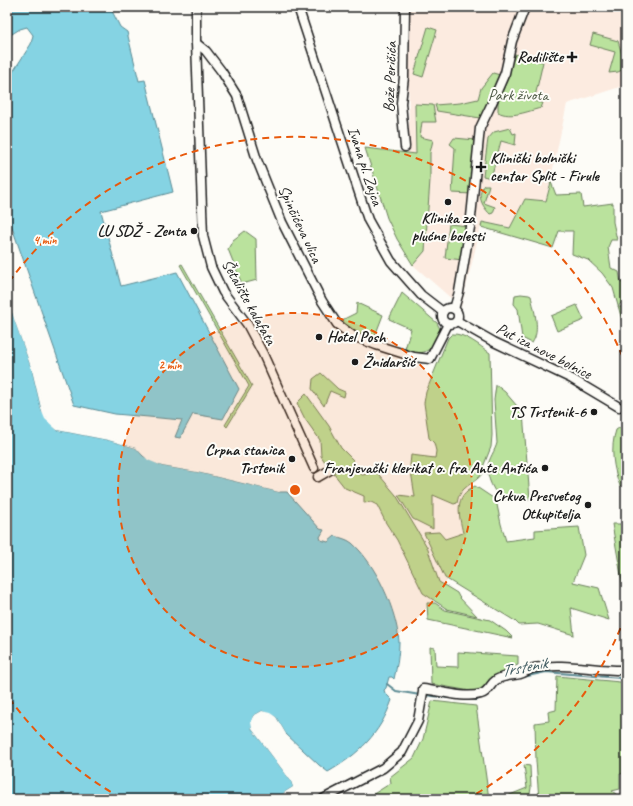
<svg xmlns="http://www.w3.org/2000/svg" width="633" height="806" font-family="Caveat,sans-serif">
<rect width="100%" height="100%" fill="#fdfcf7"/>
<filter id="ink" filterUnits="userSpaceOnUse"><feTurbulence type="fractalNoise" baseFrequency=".025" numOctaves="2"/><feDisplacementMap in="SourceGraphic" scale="8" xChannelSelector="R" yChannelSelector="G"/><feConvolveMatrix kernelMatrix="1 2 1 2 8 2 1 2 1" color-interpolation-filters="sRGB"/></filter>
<g filter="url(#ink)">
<polygon fill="#fcebe0" points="408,7 626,7 626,85 567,104 546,201 525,199 510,228 482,222 461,307 413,265 406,203 409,132"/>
<g fill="#bae29d" stroke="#6b7f5c">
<polygon points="428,27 437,30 423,77 414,74"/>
<polygon points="593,34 618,41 626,68 618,72 609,73 615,52 590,45"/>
<path d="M515,54l28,8 -9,39 9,2 -2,5c-13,3 -30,11 -43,4v-10z"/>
<polygon points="493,73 500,75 480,118 437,111 435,105 460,103 478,99 481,88"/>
<polygon points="415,104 433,105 436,122 422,122 420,137 433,140 430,153 430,180 425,251 413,265 397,239 387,218 365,148 416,154"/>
<polygon points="510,128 513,134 516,133 515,145 501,141 491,178 483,176 488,139 494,132"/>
<polygon points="454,138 476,140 472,194 452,193 455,148 450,144"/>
<polygon points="551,182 556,195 581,194 583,207 613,203 613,222 617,240 611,240 608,247 611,268 619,272 621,283 625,281 626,296 618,307 626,307 626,334 613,288 602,273 588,260 572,254 573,231 559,231 553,248 481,227 482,222 510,228 525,199 546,201"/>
<path d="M484,185h5l-5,18 11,4 -2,6 -3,1c-8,-8 -14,-19 -6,-29z"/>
<polygon points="449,224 468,226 463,260 445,258"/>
<polygon points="245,231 256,239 257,280 242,284 228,249 233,240"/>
<polygon points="182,264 252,386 227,427 225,425 249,386 180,265"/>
<path d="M402,293l35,30 3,6c-6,19 -14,30 -35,20l6,-20 -22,-10z"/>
<path d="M521,294l8,1 2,1c3,14 10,35 1,47l-10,-5 -4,-29 -4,-5 1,-9z"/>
<polygon points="357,303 383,315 373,341 356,335 342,325 344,319 356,313"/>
<polygon points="577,305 584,320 557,331 551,316"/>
<path d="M452,334c13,-1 28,12 38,19l2,82 -1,12 -8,20v6c-8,11 -24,13 -26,30l-3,1 -21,-9v34l-20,-10 -15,-24 17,2 -5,-32 1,-10 24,3 1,-7 -2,-8 -5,-5 -5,-35 2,-11 22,-54z"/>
<polygon points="321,373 338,389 345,392 344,397 330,391 324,406 312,389 313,379"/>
<path d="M496,385l9,7 18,21 7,86 -18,-1 -9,2c-9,-7 -17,-23 -15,-34 1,-8 7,-15 9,-23l-3,-43z"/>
<polygon points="306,394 329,426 341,448 353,460 353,467 362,475 368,474 374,469 396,495 420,535 427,547 439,582 457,593 459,597 477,616 447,609 423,593 397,540 386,523 377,505 371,502 364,503 364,496 345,488 327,465 321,456 320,440 305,419 297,403"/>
<path d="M619,428h5l2,1v54l-6,3c-7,-18 -10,-38 -4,-56z"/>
<path d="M475,486l21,14 5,24 5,17 29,-4v-7l44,-3 5,28 -11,27 26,6 10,32 -38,-12 3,27 -36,-11 -19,1 -4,-4 -70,-43 -21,-45 15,-1 6,7 18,-6c-4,-18 -10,-37 12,-47z"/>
<polygon points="612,524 626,524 626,604"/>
<polygon points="427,603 435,603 445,610 490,620 506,631 513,638 428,620"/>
<polygon points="430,647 435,648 436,666 458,667 458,652 518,656 518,665 512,667 511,673 497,674 490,679 485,688 476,692 431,684"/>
<polygon points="557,676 620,682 626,684 626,773 620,774 620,789 612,791 617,795 603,799 539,799 536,761 535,723 549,721 548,712 556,710"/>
<polygon points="432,701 476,706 489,799 335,799 372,795 391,783 390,777 414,758 423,739"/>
<polygon points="524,765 530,766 531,788 529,799 500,799 527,788"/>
</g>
<g fill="#85d3e3" stroke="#5b8a93">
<polygon points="7,7 110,7 120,27 127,32 139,81 145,80 173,192 101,211 121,286 177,272 239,389 223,419 193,414 180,438 175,437 182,420 115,414 74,405 7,213 7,81 31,44 33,35 27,27 20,29 7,37"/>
<path d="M7,298l25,72 10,42 15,18 51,10 28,8 7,8 19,10 35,6 82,20h8l33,37 4,1 -4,7 1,3 7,2 7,-6c6,2 12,3 17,7 24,21 45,68 47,99 0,13 -2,24 -5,37l-2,-2h-3l-3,11 -2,2 1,3 7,7c-12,34 -33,54 -64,72l-9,-7 -33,-31 -10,-17 -14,-6 -9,5 -1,13 39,52 2,6 -8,5 -7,7h-271z"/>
</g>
<g fill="#fdfcf7">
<polygon points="7,296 9,297 34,369 44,412 47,417 58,428 108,438 137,446 149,458 163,464 197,470 282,490 279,492 197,472 162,466 148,460 136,448 108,440 57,430 45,419 42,412 32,370 14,319"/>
<polygon points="262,711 270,713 276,717 286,734 286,736 275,718 269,715 262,713 254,717 254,728 293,779 295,786 295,788 280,799 278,799 285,792 293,787 291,781 252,729 251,722 253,716"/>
</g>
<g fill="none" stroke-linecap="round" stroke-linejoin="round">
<g stroke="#5b8a93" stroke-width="2">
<polyline points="523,677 546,672 620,678 626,681"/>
<polyline points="387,684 396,691 420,695"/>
<polyline points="425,695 450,698"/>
<polyline points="471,699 477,700 482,697"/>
</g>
<defs>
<g id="minor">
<polyline points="196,7 196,43 203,236 211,267 223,292 247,324 263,354 314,468"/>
<polyline points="298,7 368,220 391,261 421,295 443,312"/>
<polyline points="196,43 206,51 222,72 237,96 257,160 282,222 322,301 337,324 353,336 376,345 414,357 430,359 448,324"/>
<polyline points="405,147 401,103 404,77 405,7"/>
<circle cx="450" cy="316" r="8"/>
<polyline points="454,309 459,292 470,227 480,128 491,105 505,73 512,41 525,7"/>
<polyline points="457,321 494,342 572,379 619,407"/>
<polyline points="318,477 330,470"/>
<path d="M423,689c16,2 43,10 58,5 8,-2 9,-10 15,-14 8,-5 16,-4 24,-6 5,-1 8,-5 14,-6 30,-6 62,3 92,2"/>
<polyline points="323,799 383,768 402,752 418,721 423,692"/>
</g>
</defs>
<use href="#minor" stroke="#1c1c1c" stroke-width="11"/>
<use href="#minor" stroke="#fdfcf7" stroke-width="8"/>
</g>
</g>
<circle cx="295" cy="490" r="177" fill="#e8590c" fill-opacity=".12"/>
<g fill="none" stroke="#e8590c" stroke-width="2" stroke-dasharray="7 5">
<circle cx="295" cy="490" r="177"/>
<path d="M625 617A354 354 0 0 1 469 798M121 798A354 354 0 0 1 9 698M9 282A354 354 0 0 1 625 363"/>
</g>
<g fill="#1c1c1c" stroke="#fdfcf7" stroke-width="1.5">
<path d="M570 51h4v4h4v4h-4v4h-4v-4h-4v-4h4z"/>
<path d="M479 161h4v4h4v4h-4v4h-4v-4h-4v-4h4z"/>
<circle cx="448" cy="202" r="4"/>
<circle cx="194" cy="231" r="4"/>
<circle cx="319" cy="337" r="4"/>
<circle cx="355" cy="362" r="4"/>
<circle cx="594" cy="412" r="4"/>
<circle cx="292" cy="459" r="4"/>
<circle cx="545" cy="468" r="4"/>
<circle cx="588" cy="505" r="4"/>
</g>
<g text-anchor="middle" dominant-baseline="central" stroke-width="4" stroke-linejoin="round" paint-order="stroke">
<g font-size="16" font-weight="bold" fill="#1c1c1c" stroke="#fdfcf7" text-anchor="end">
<text x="563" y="57">Rodilište</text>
<text x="490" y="158" text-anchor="start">Klinički bolnički<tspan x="490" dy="18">centar Split - Firule</tspan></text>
<text x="448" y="218" text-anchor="middle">Klinika za<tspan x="448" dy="18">plućne bolesti</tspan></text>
<text x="186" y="231">LU SDŽ - Zenta</text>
<text x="327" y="337" text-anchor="start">Hotel Posh</text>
<text x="363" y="362" text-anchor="start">Žnidaršić</text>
<text x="586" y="412">TS Trstenik-6</text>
<text x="284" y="450">Crpna stanica<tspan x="284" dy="18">Trstenik</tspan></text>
<text x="537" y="468">Franjevački klerikat o. fra Ante Antića</text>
<text x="580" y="496">Crkva Presvetog<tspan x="580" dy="18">Otkupitelja</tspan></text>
</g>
<g font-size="16" fill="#1c1c1c" stroke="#fdfcf7">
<text transform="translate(390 77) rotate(-88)">Bože Peričića</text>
<text transform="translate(365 166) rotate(72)">Ivana pl. Zajca</text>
<text transform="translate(300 224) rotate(65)">Spinčićeva ulica</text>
<text transform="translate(249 302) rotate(61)">Šetalište kalafata</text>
<text transform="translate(544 351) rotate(27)">Put iza nove bolnice</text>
</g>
<g font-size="16" fill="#4b5743" stroke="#fdfcf7">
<text x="518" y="95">Park života</text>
</g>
<g font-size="17" font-style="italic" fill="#415c62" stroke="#fdfcf7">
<text transform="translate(524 667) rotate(-11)">Trstenik</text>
</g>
</g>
<circle cx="295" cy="490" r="6" fill="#e8590c" stroke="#fdfcf7" stroke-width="2"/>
<g font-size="12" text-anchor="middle" font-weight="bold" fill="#e8590c" stroke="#fdfcf7" stroke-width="4" stroke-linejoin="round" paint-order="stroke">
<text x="45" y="244">4 min</text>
<text x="170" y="369">2 min</text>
</g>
<rect width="633" height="806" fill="none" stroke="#fdfcf7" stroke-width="24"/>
<rect x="12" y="12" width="609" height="782" fill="none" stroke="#1c1c1c" stroke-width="1.5" filter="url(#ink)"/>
</svg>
